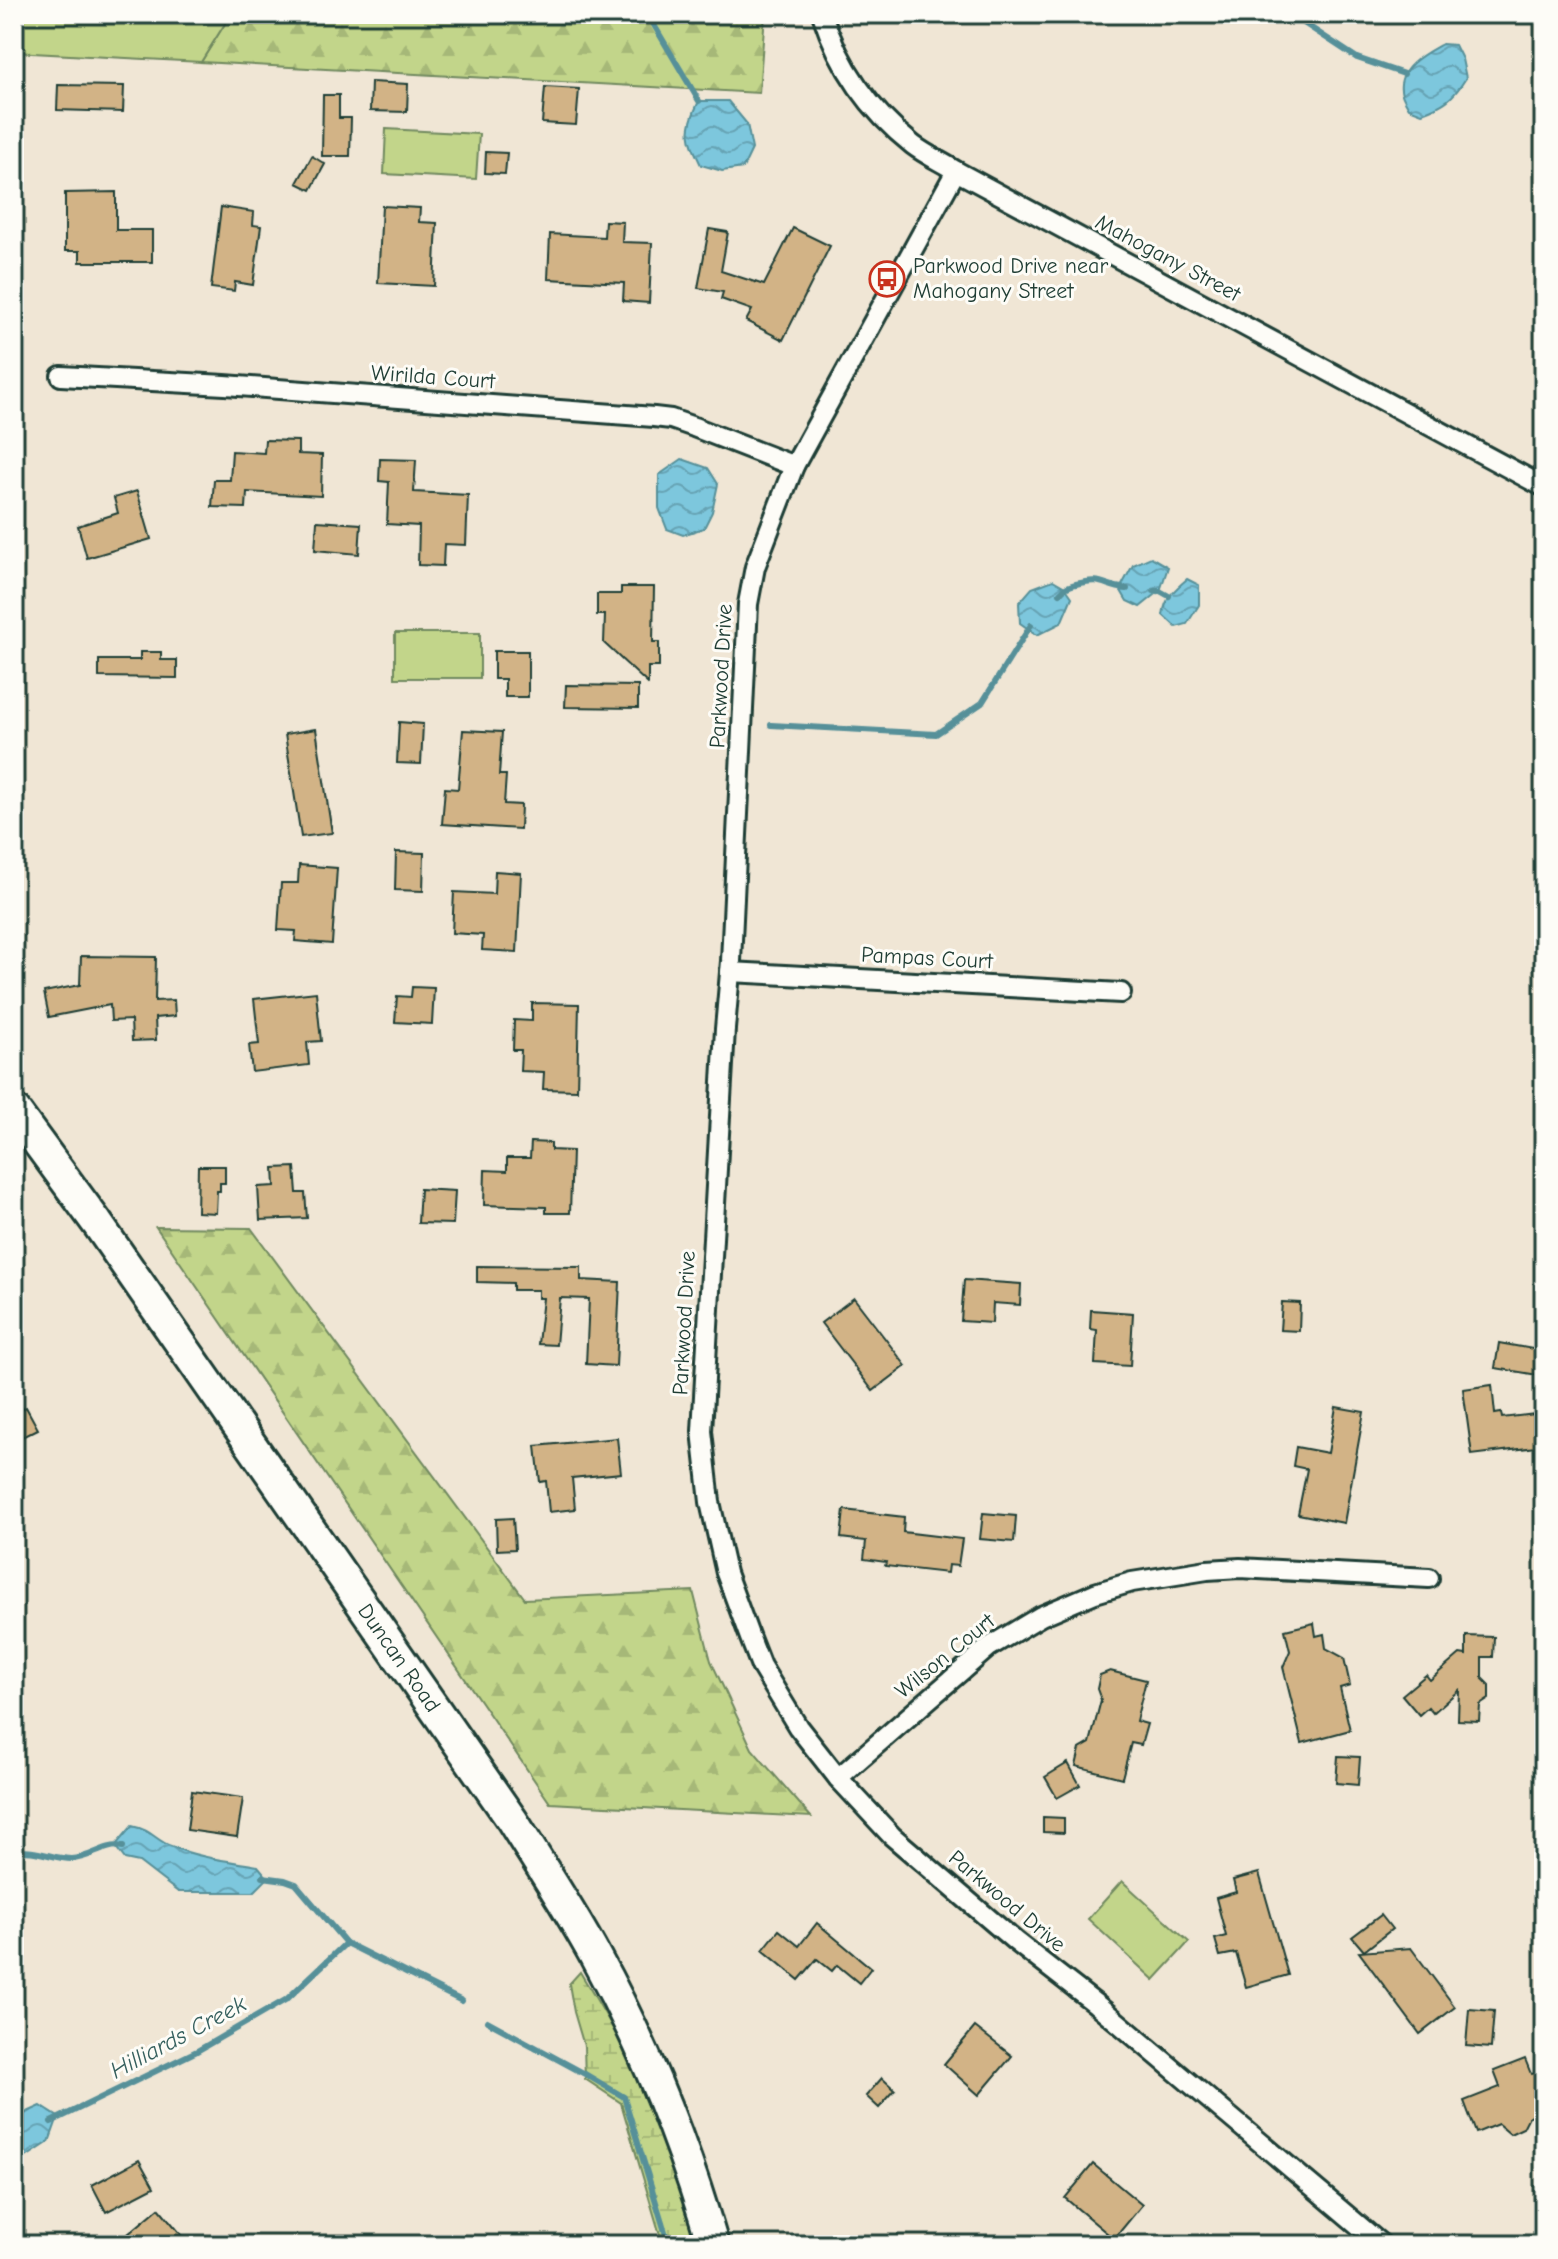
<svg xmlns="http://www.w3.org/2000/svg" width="1558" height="2259" font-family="'Comic Neue',sans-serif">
<defs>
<pattern id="forest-firs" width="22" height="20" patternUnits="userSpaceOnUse" patternTransform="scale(2)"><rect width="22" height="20" fill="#c2d58a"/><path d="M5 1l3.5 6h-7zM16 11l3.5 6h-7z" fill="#a6b878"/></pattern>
<pattern id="wetland-marsh" width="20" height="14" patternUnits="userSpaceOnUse" patternTransform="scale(2)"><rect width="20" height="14" fill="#c2d58a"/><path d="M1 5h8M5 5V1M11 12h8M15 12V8" fill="none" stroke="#a6b878"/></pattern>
<pattern id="water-waves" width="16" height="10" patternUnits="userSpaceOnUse" patternTransform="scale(2)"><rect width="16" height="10" fill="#7dc7dd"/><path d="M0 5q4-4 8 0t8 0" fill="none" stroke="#66a3b4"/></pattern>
</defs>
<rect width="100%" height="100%" fill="#f0e6d5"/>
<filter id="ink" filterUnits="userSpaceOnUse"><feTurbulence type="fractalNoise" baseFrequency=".0125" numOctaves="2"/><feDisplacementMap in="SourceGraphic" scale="16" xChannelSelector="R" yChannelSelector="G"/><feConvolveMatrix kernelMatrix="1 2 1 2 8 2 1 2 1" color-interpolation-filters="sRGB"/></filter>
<g filter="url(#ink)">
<g fill="url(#forest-firs)" stroke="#70895f" stroke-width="2">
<polygon points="231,14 765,14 759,93 201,62"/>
<polygon points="156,1227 251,1228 525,1599 693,1591 711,1661 752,1749 811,1817 550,1803"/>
</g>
<path fill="url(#wetland-marsh)" stroke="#70895f" stroke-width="2" d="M580,1972c22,37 46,75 62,115 21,51 40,104 55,158h-34l-42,-142 -36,-24 -1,-33 -10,-34 -5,-28z"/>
<g fill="#c2d58a" stroke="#70895f" stroke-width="2">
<polygon points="14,14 231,14 201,62 14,52"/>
<polygon points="386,129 479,134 476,179 384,174"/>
<rect x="395" y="633" width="85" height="45"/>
<polygon points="1122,1881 1189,1942 1154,1980 1088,1919"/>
</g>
<g fill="url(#water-waves)" stroke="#579099" stroke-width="2">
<path d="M1442,44l13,1 7,14 4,19c-13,21 -22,27 -44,35l-13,-5c-3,-5 -8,-13 -8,-18 -3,-23 25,-37 41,-46z"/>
<path d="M699,101h29l19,23 5,25 -9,19 -21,3 -21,-6c-14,-29 -16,-34 -2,-64z"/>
<polygon points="682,459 708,468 718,484 712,512 704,528 683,535 667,529 659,508 659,475"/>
<polygon points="1151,557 1168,567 1160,591 1140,607 1127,601 1120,589 1133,565"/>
<path d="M1187,579l12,6v20l-12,19 -11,3 -13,-12c2,-17 11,-25 24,-36z"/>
<polygon points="1053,580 1065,587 1072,597 1061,623 1037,635 1020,623 1019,603 1032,588"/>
<path d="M132,1826c20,4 23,14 39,20 27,12 58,15 87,20l10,12 -14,14h-76l-39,-30 -14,-3 -10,-13z"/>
<polygon points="41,2106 58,2117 49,2142 14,2165 14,2118"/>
</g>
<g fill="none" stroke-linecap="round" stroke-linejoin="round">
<g stroke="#579099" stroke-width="6">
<polyline points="651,14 651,20 699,101"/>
<polyline points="1290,14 1357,58 1404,74"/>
<polyline points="1154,591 1160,591 1169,596"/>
<path d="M1060,593c5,-6 9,-7 16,-9 28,-8 27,3 51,5"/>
<polyline points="771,725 936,734 982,703 1031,625"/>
<path d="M14,1853c20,-6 38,6 58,6 18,0 33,-16 51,-12"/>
<polyline points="263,1877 285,1880 296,1884 346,1943 462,2001"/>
<polyline points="487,2021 585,2074 624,2097 669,2245"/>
<polyline points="51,2122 197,2051 287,1999 346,1943"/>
</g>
</g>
<g fill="#d2b386" stroke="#1f3d34" stroke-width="2">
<polygon points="371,82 408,84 407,112 370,111"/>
<polygon points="58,85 124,86 123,112 57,110"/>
<polygon points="545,87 579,89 576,125 542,123"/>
<polygon points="323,95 339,95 339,118 351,118 350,156 322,156"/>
<polygon points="486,152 507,153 505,174 485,173"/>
<polygon points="312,156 325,164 311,190 297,183"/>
<polygon points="116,192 116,230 152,230 152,262 80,262 80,251 65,251 65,193"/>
<polygon points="382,206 420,208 419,222 437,223 434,286 378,283"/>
<polygon points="221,207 254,212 253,225 261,226 253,285 235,282 234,291 211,288"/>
<polygon points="605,221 623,222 622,242 652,243 649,303 623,301 624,283 548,279 550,234 604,237"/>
<polygon points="793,228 830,246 783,340 746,321 752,310 721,299 723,292 698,288 709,229 728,232 721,271 764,285"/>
<polygon points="265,440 298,441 298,454 322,455 321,496 247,492 246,508 212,507 214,480 230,480 232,451 264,453"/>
<polygon points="380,459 416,460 414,492 468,495 466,545 444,544 443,566 418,565 419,526 387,524 389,482 379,481"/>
<polygon points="137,491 151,539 87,558 78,526 118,513 114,498"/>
<polygon points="317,521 361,524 359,554 315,550"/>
<polygon points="621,587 654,587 653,642 659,642 659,667 648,667 648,684 604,643 605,615 597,615 597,594 621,594"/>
<polygon points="494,651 528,651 528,697 505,697 505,679 494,679"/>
<polygon points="140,652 161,652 161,660 177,660 177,678 99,677 99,660 140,660"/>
<polygon points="566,685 638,686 638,708 565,707"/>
<polygon points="399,722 423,724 421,764 397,763"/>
<polygon points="316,729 332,833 301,837 285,734"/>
<polygon points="463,730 502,732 499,775 506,775 504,804 521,805 520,829 442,824 445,788 458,789"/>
<polygon points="396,852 424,853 423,891 395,890"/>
<polygon points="299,865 337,868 332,944 295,941 296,931 278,930 281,883 298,883"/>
<polygon points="495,871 521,873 517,952 482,950 483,935 452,933 454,892 494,894"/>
<polygon points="81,956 156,957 155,1001 174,1000 175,1016 155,1018 156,1040 132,1041 131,1020 111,1021 110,1005 49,1017 44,992 80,985"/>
<polygon points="412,987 434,988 432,1024 395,1022 397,996 411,997"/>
<polygon points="316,992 321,1041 307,1042 309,1065 252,1072 249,1045 259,1044 254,999"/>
<polygon points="532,1003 579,1004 577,1090 543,1089 544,1072 520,1071 521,1050 513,1050 514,1020 532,1021"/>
<polygon points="531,1142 551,1143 551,1150 572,1151 570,1213 546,1213 546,1207 484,1205 485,1170 507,1171 507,1158 530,1158"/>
<polygon points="198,1166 225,1166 225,1183 220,1183 220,1191 217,1191 216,1213 197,1212"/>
<polygon points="295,1167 297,1193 305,1193 307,1218 260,1220 258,1187 275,1186 274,1168"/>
<polygon points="420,1189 455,1191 453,1224 418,1223"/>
<polygon points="477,1266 581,1267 581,1280 620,1282 616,1366 586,1364 589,1299 560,1298 556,1345 538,1344 543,1298 538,1298 538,1290 513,1290 513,1283 477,1282"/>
<polygon points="964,1280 1021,1284 1020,1305 993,1303 992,1323 961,1321"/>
<polygon points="854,1298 906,1366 873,1391 821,1323"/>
<polygon points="1282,1302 1300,1303 1299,1331 1280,1330"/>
<polygon points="1091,1310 1133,1313 1130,1366 1095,1364 1097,1330 1090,1329"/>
<polygon points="1499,1343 1544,1351 1544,1376 1495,1368"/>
<polygon points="1492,1385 1495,1414 1501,1413 1502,1418 1544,1413 1544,1446 1472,1455 1463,1389"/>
<polygon points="26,1407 38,1429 14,1441 14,1413"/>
<polygon points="1336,1407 1364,1412 1344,1523 1298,1514 1307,1469 1293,1466 1296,1447 1328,1453"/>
<polygon points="617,1438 621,1473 572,1478 575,1509 549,1512 546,1481 540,1482 536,1446"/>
<polygon points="844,1510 904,1517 903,1532 962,1539 958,1566 948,1565 947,1573 885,1566 886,1562 864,1559 866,1541 841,1538"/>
<polygon points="983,1513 1016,1516 1014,1542 980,1539"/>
<polygon points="513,1518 515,1549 497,1550 496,1519"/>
<polygon points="1314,1623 1316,1636 1324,1634 1326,1648 1344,1658 1350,1685 1340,1688 1350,1730 1302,1743 1283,1667 1290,1651 1285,1630"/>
<polygon points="1466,1636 1494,1637 1493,1657 1482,1657 1482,1678 1489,1685 1489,1699 1480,1705 1479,1721 1458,1720 1459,1690 1433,1713 1428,1707 1419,1715 1402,1695 1426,1675 1430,1680 1460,1654 1466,1655"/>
<polygon points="1110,1671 1146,1680 1136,1721 1147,1724 1141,1745 1131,1743 1122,1778 1076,1766 1080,1749 1090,1743 1101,1700 1097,1689 1100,1675"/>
<polygon points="1338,1756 1360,1757 1358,1785 1336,1783"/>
<polygon points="1068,1763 1080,1785 1057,1798 1045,1777"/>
<polygon points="192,1791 243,1798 237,1837 187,1830"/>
<polygon points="1043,1817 1064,1818 1064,1833 1043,1832"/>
<polygon points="1259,1873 1288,1975 1246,1987 1236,1953 1220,1956 1215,1939 1226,1936 1216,1898 1236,1892 1233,1880"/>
<polygon points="1381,1915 1392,1929 1364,1951 1352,1937"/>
<polygon points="817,1923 871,1968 859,1983 837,1965 832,1971 817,1959 799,1980 763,1950 779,1930 799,1946"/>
<polygon points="1411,1948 1455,2007 1420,2034 1359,1952"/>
<polygon points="1469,2009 1494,2011 1491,2048 1466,2046"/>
<polygon points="975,2027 1012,2056 979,2095 944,2064"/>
<polygon points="1525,2059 1531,2074 1544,2069 1544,2089 1534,2092 1542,2111 1529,2116 1523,2128 1510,2134 1498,2124 1476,2133 1464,2101 1500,2087 1494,2071"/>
<polygon points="882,2078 895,2090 879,2108 866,2096"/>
<polygon points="139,2160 154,2187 106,2212 92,2185"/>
<polygon points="1093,2164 1142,2205 1114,2239 1065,2198"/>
<polygon points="159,2208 190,2245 115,2245"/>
</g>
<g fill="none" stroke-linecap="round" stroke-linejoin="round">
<defs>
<g id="minor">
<path d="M822,14c17,52 48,97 91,131 13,10 29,17 43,26l588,316"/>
<polyline points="956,171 794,466 755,567 748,604 731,961 725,1029 702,1431 710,1502 726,1573 750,1638 761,1666 798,1727 838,1778 892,1836 1015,1941 1096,2004 1382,2245"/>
<polyline points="61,376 225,385 654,417 671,419 694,427 794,466"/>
<polyline points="730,972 1121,993"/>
<polyline points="838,1778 989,1647 1041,1616 1095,1593 1132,1582 1207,1570 1240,1568 1429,1578"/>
</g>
<path id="trunk" d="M14,1110l83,113 415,597c28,45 58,90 83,136 50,91 89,189 118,289"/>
</defs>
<use href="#minor" stroke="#1f3d34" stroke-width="24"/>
<use href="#trunk" stroke="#1f3d34" stroke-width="36"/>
<use href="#minor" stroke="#fdfcf7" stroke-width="18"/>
<use href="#trunk" stroke="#fdfcf7" stroke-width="30"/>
</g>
</g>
<defs>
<symbol id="bus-ring" viewBox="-11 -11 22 22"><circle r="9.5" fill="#fdfcf7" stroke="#c8321e" stroke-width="1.5"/><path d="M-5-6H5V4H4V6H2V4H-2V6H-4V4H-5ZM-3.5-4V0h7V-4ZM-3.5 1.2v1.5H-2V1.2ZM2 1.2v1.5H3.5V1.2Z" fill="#c8321e"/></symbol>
</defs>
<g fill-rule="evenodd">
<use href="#bus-ring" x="867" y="259" width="40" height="40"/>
</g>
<g text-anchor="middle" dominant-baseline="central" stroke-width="6" stroke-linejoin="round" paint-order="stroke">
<g font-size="22" fill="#1f3d34" stroke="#fdfcf7">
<text transform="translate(1168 258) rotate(28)">Mahogany Street</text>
<text transform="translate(433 377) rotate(4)">Wirilda Court</text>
<text transform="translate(721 676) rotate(-87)">Parkwood Drive</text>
<text transform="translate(927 958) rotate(3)">Pampas Court</text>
<text transform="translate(684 1323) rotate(-87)">Parkwood Drive</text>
<text transform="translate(945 1656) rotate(-39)">Wilson Court</text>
<text transform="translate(399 1658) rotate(55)">Duncan Road</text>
<text transform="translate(1007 1901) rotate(40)">Parkwood Drive</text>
</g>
<g font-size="22" fill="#1f3d34" stroke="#fdfcf7" text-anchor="start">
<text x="913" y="266">Parkwood Drive near<tspan x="913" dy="25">Mahogany Street</tspan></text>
</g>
<g font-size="24" font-style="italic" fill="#36605e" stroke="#fdfcf7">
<text transform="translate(178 2037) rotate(-28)">Hilliards Creek</text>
</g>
</g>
<rect width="1558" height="2259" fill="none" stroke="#fdfcf7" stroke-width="48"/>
<rect x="24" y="24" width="1510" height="2211" fill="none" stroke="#1f3d34" stroke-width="3" filter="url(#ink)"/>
</svg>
